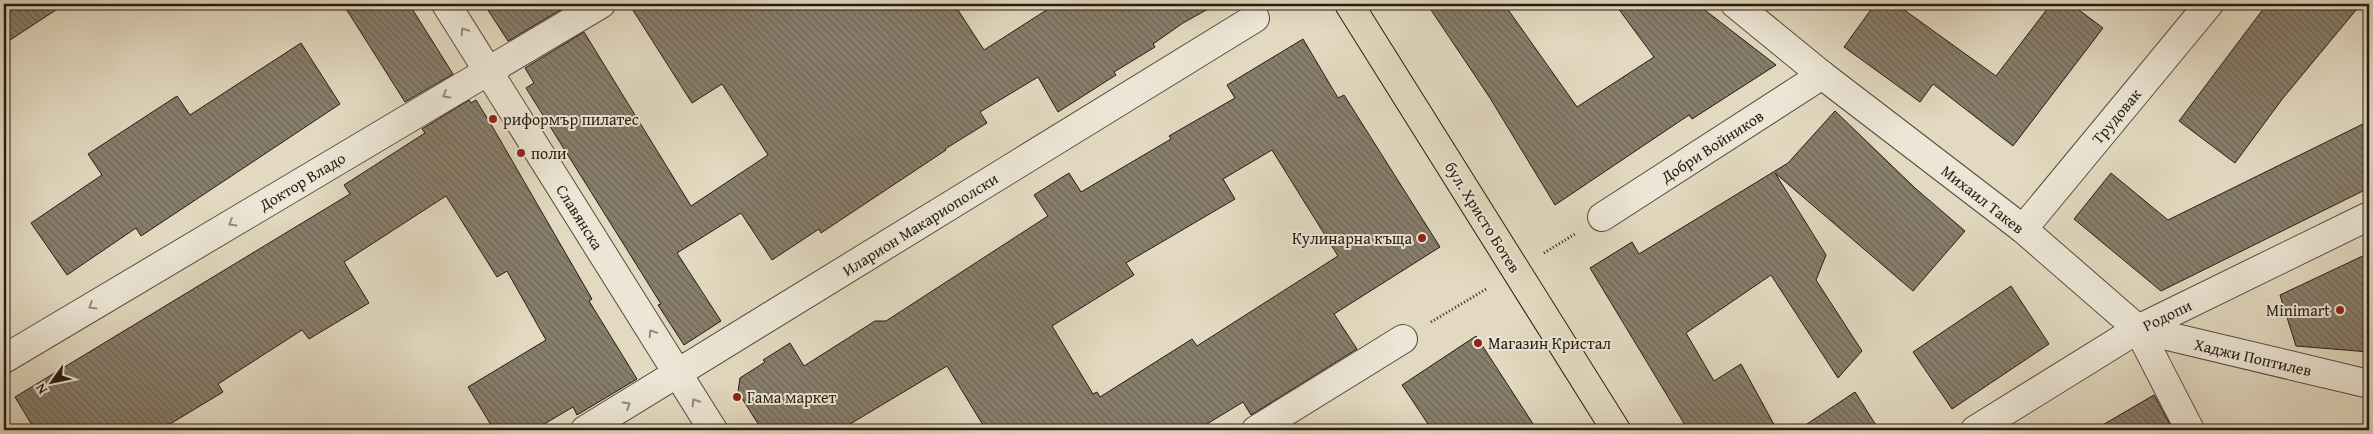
<svg xmlns="http://www.w3.org/2000/svg" width="2373" height="434" font-family="'Gentium Book Plus',serif">
<defs>
<pattern id="building-back-hatch" width="6" height="6" patternUnits="userSpaceOnUse" patternTransform="scale(1.25)"><rect width="6" height="6" fill="#887e6c"/><path d="M-1 5l2 2M0 0l6 6M5-1l2 2" fill="none" stroke="#6f6657"/></pattern>
</defs>
<rect width="100%" height="100%" fill="#e2d9c0"/>
<filter id="stains"><feTurbulence type="fractalNoise" baseFrequency=".004" numOctaves="4"/><feColorMatrix values="0 0 0 0 .2 0 0 0 0 .09 0 0 0 0 .02 0 0 0 .5 -.17"/></filter>
<radialGradient id="worn" r=".72"><stop offset=".6" stop-color="#630" stop-opacity="0"/><stop offset="1" stop-color="#630" stop-opacity=".3"/></radialGradient>
<g fill="url(#building-back-hatch)" stroke="#261c11" fill-rule="evenodd">
<polygon points="4,4 65,4 4,44"/>
<polygon points="343,4 409,4 453,74 405,102"/>
<polygon points="484,4 566,4 567,6 508,41"/>
<polygon points="629,4 954,4 984,50 1056,4 1217,4 1183,23 1153,44 1155,47 1114,72 1116,75 1058,112 1038,77 980,112 987,123 945,149 946,150 821,233 819,229 772,260 741,213 677,253 721,321 684,345 658,305 661,304 526,88 534,83 525,68 584,32 691,206 768,155 722,84 692,103"/>
<polygon points="1427,4 1504,4 1577,107 1654,57 1615,4 1697,4 1776,65 1692,119 1689,115 1555,205 1490,98"/>
<polygon points="1875,4 1896,4 1996,76 2051,4 2071,4 2103,28 2013,146 1933,84 1920,102 1844,47"/>
<polygon points="2267,4 2361,4 2283,98 2235,163 2179,121"/>
<path d="M1303,39l35,59 6,-3 96,152 -106,67 23,35 -106,66 -8,-13 -46,28h-211l-39,-64 -107,64h-78l-24,-38 2,-14 25,-16 -2,-2 27,-17 14,23 71,-45h11l162,-105 -14,-21 35,-22 12,19 90,-53 -2,-3 66,-38 -8,-13zM1272,150l66,106 -141,90 -5,-7 -92,58 -3,-5 -4,2 -41,-68 82,-51 -8,-12 109,-64 -12,-20z"/>
<polygon points="301,43 340,104 141,236 136,228 67,275 31,223 102,175 88,154 177,96 190,115"/>
<polygon points="469,100 471,103 476,100 492,126 592,299 589,301 637,379 577,415 573,407 534,430 494,430 468,387 546,340 507,271 497,277 446,196 344,262 369,303 309,339 302,330 218,384 223,392 160,430 35,430 15,397 350,194 344,185 425,133 422,129"/>
<polygon points="1835,111 1915,188 1965,231 1913,291 1775,173 1826,255 1816,280 1862,351 1838,378 1771,275 1686,333 1714,381 1741,364 1777,430 1688,430 1590,268 1632,242 1639,254 1788,163"/>
<polygon points="2369,121 2369,188 2161,291 2074,219 2111,173 2168,220"/>
<polygon points="2369,253 2369,352 2296,346 2280,295"/>
<polygon points="2011,286 2049,344 1952,409 1913,352"/>
<polygon points="1476,336 1515,396 1537,430 1432,430 1402,385"/>
<polygon points="1855,392 1879,430 1798,430"/>
<polygon points="2154,395 2173,430 2094,430"/>
</g>
<g fill="none" stroke-linecap="round" stroke-linejoin="round">
<defs>
<g id="minor">
<polyline points="446,4 713,430"/>
<polyline points="1735,4 1822,75 2023,229 2138,329 2190,430"/>
<polyline points="1602,217 1822,75"/>
<polyline points="2023,229 2209,4"/>
<polyline points="2138,329 2369,384"/>
<polyline points="4,359 601,4"/>
<polyline points="585,430 1255,18"/>
<polyline points="1256,430 1403,339"/>
<polyline points="1975,430 2138,329 2369,216"/>
</g>
<polyline id="major" points="1349,4 1616,430"/>
</defs>
<use href="#minor" stroke="#554b3d" stroke-width="30"/>
<use href="#major" stroke="#261c11" stroke-width="30"/>
<g stroke="#261c11" stroke-width="3" stroke-dasharray="1 2.5" stroke-linecap="butt">
<polyline points="1544,253 1575,234"/>
<polyline points="1431,322 1488,288"/>
</g>
<use href="#minor" stroke="#ece6d6" stroke-width="28"/>
<use href="#major" stroke="#e2d9c0" stroke-width="28"/>
</g>
<defs><path id="oneway-chevron" d="M-2-3.5L2.5 0L-2 3.5" fill="none" stroke-width="1.6" stroke-linecap="round" stroke-linejoin="round" transform="scale(1.25)"/></defs>
<g stroke="#938b7d">
<use href="#oneway-chevron" transform="translate(464 31) rotate(-122)"/>
<use href="#oneway-chevron" transform="translate(446 95) rotate(149)"/>
<use href="#oneway-chevron" transform="translate(232 223) rotate(149)"/>
<use href="#oneway-chevron" transform="translate(92 306) rotate(149)"/>
<use href="#oneway-chevron" transform="translate(652 333) rotate(-122)"/>
<use href="#oneway-chevron" transform="translate(695 402) rotate(-122)"/>
<use href="#oneway-chevron" transform="translate(627 405) rotate(-31)"/>
</g>
<g fill="#8f2418" stroke="#ece6d6" stroke-width="2">
<circle cx="493" cy="119" r="5"/>
<circle cx="521" cy="153" r="5"/>
<circle cx="1422" cy="238" r="5"/>
<circle cx="2340" cy="310" r="5"/>
<circle cx="1478" cy="343" r="5"/>
<circle cx="737" cy="397" r="5"/>
</g>
<g text-anchor="middle" dominant-baseline="central" stroke-width="4" stroke-linejoin="round" paint-order="stroke">
<g font-size="16" fill="#261c11" stroke="#ece6d6">
<text transform="translate(2116 116) rotate(-50)">Трудовак</text>
<text transform="translate(1712 146) rotate(-33)">Добри Войников</text>
<text transform="translate(302 181) rotate(-31)">Доктор Владо</text>
<text transform="translate(1983 199) rotate(38)">Михаил Такев</text>
<text transform="translate(580 217) rotate(58)">Славянска</text>
<text transform="translate(1483 217) rotate(58)">бул. Христо Ботев</text>
<text transform="translate(920 224) rotate(-32)">Иларион Макариополски</text>
<text transform="translate(2167 315) rotate(-26)">Родопи</text>
<text transform="translate(2253 357) rotate(13)">Хаджи Поптилев</text>
</g>
<g font-size="16" fill="#261c11" stroke="#ece6d6" text-anchor="start">
<text x="503" y="119">риформър пилатес</text>
<text x="531" y="153">поли</text>
<text x="1412" y="238" text-anchor="end">Кулинарна къща</text>
<text x="2330" y="310" text-anchor="end">Minimart</text>
<text x="1488" y="343">Магазин Кристал</text>
<text x="747" y="397">Гама маркет</text>
</g>
</g>
<rect width="2373" height="434" fill="none" stroke="#e2d9c0" stroke-width="20"/>
<rect x="5" y="5" width="2363" height="424" fill="none" stroke="#261c11" stroke-width="2.5"/>
<rect x="10" y="10" width="2353" height="414" fill="none" stroke="#261c11"/>
<g transform="translate(52 382) rotate(237)" stroke="#ece6d6" stroke-width="4" paint-order="stroke">
<path d="M0-4L9 19L0 12L-9 19Z" fill="#261c11"/>
<text y="-8" font-size="14" font-weight="bold" text-anchor="middle" fill="#261c11">N</text>
</g>
<rect width="100%" height="100%" filter="url(#stains)"/>
<rect width="100%" height="100%" fill="url(#worn)"/>
</svg>
